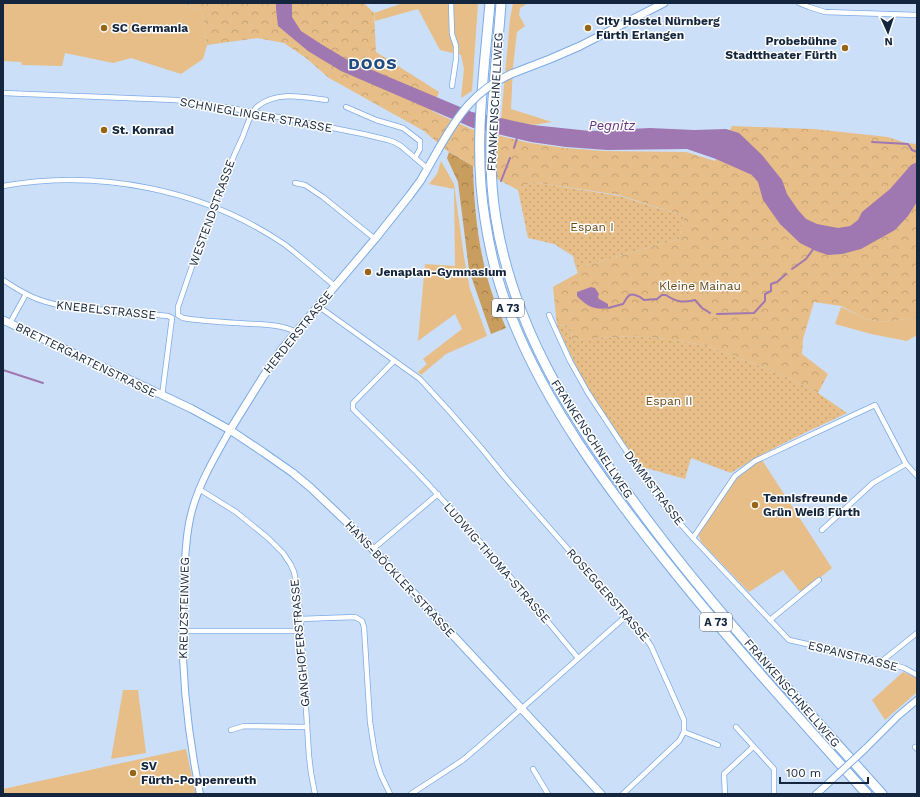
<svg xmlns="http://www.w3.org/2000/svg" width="920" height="797" font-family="'Work Sans',sans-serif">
<defs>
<pattern id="forest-crowns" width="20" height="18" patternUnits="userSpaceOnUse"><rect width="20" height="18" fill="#c99d5e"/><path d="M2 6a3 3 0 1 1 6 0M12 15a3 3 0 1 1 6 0" fill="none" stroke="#a2804f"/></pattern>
<pattern id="park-crowns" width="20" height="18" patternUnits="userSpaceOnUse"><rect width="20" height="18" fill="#e7be87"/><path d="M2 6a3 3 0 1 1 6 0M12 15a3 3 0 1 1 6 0" fill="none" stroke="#c5a375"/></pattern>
<pattern id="garden-dots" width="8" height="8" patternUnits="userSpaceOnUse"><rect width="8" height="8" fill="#e7be87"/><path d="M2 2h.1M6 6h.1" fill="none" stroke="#c5a375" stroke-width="1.8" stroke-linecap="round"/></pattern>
</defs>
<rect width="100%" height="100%" fill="#ccdff8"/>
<g fill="#e7be87">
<polygon points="3,3 182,3 202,11 207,45 203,59 181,74 131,58 113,63 65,53 62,66 22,65 21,62 3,61"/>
<polygon points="403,3 478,3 472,91 461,98 464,69 461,55 440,50 418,9 375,21 374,13"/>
<polygon points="513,3 528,3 520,8 519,15 525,26 517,32 513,67 511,109 552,122 533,125 501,119 510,19"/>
<polygon points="441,161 454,184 464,257 470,289 487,336 446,354 421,375 418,372 427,364 423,359 462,329 455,314 418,341 425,264 455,266 454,189 429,184 437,174"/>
<polygon points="841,307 866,319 884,322 914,318 917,319 917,335 907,341 871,334 835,324"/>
<polygon points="762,460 832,568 801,593 783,570 749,592 701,542 698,533 737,478 755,463"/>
<polygon points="903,672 917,678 917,692 885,720 872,700"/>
<polygon points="123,690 138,690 146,753 111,759"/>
<polygon points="186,749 196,794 3,794 3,789"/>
</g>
<path fill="url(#forest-crowns)" d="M449,152l24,14c1,45 6,91 21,133 4,10 8,19 12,29l-15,6 -22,-64 -11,-88 -11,-24z"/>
<polygon fill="url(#park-crowns)" points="182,3 364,3 374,13 376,52 439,92 432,111 471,129 530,143 565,148 605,151 686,152 715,161 732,126 814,129 888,137 906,143 917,144 917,319 914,318 884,322 866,319 841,306 814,302 803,339 802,354 828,374 818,393 778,373 707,346 669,339 631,336 572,340 570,325 557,326 553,287 578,273 576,268 679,239 684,216 619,195 532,182 518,190 473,166 446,150 424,131 329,78 306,58 284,43 257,38 207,45 202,11"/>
<g fill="url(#garden-dots)">
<polygon points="532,182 620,196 684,216 679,239 576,268 573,256 554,244 537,240 528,238 518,190"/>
<path d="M570,325l2,15 59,-4 38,3 38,7 71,27 40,20 29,20c-40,19 -79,36 -116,60l-40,-15 -6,21 -46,-13 -43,-65 -18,-31 -21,-44z"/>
</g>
<g fill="#9f77b1">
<polygon points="276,3 292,3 292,17 301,31 321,44 346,59 472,112 533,125 590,131 650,128 694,130 726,129 739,133 762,155 782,180 787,194 798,210 806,219 817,224 838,228 850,226 858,220 862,212 890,189 911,165 917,162 917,202 908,216 895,230 861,249 842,254 828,255 816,251 800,243 780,224 763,200 758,182 752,175 716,159 687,149 607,150 566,147 531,142 473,128 341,71 308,51 278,26 276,9"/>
<path d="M591,287l4,1 4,6 -1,3 1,2 9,5v4c-13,3 -23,-3 -31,-12v-4z"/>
</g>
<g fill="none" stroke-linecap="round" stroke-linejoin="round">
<g stroke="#9f77b1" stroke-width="2">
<polyline points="872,142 908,144 912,150 917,152"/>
<polyline points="514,148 517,138"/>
<polyline points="501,181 510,158"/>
<polyline points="792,269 806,259 814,248"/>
<path d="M608,308l15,-4c4,-6 5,-11 12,-9 4,1 6,2 9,5l13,-1 5,-4h4c10,7 16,8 29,5l7,8 8,5"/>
<polyline points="717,314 754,313 765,301 765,294 771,291 771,284 777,282 786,274"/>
<polyline points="3,370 43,383"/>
</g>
<defs>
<g id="minor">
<polyline points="451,3 452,34 456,46 456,59 452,86"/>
<polyline points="799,3 809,7 825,12 917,15"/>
<polyline points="3,93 175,100 200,103 253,112 363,134 388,140 394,142 401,146 427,168"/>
<polyline points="346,107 376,120 403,128 420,141 420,149 415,158"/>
<polyline points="295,183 305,185 323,197 375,239"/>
<path d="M3,186c95,-17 200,3 281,58 7,5 14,11 21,17 10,8 20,17 30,25"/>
<path d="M3,280c21,14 36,22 61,26l104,10 4,2 -10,78"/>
<polyline points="318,306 420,379 451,413 483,450 504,476 645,637 651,646 684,720 684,732"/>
<polyline points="549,315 570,361 588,393 623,446 662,503 693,538 789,640 882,661 904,668 917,675"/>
<polyline points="10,323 26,294"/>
<path d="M296,332c-18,-9 -37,-7 -58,-9 -18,-1 -37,-2 -55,-5l-5,-3v-8c20,-58 39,-116 65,-171 3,-8 8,-25 15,-30 19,-15 46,-9 68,-6"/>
<path d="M394,361l-41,42v6c28,28 58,56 85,86 49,52 94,108 140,163"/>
<polyline points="199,489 236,512 268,538 283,553 291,565 294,572 297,586 300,613 309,756 311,773 315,794"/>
<polyline points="822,530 873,483 906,464"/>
<polyline points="693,538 735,476 755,461 875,405 906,464 917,476"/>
<polyline points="373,549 438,494"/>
<polyline points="300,619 355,617 362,621 364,627 370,722 374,748 377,763 381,775 390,794"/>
<polyline points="770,620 819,580"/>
<polyline points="182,631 301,631"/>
<polyline points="882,661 917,633"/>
<polyline points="736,727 774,769 774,794"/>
<polyline points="231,730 244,726 307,727"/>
<polyline points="684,732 718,745"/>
<polyline points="915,747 917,749"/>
<polyline points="533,769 548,794"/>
<polyline points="411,794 463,760 484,742 626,616"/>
<polyline points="623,794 679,741 684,732"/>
<polyline points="725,794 724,774 753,747"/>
</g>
<g id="tertiary">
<polyline points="865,749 898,716 917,700"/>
<path d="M200,794c-15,-73 -21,-146 -16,-221 2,-22 2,-44 9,-66 8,-27 23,-52 37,-77"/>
<polyline points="816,794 822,789"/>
</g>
<g id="secondary">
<polyline points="511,74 550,59 580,46 664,3"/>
<polyline points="3,320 192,409 230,430 263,452 293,473 311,488 353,528 601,794"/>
<polyline points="230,430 263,377 282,349 296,332 375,239 410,195 421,180 438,150"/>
</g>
<g id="motorway">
<path d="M490,3c-6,71 -17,144 -5,216 5,33 13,66 26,97 35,90 97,173 157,248 63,79 131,154 199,230"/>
<path d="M501,3c-5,72 -17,145 -5,216 18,110 75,199 141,287 74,101 161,194 245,288"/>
</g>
</defs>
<use href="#minor" stroke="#7cabe6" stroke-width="6"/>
<use href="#tertiary" stroke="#7cabe6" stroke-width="8"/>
<use href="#secondary" stroke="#7cabe6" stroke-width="9"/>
<use href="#motorway" stroke="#7cabe6" stroke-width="11"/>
<use href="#minor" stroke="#fff" stroke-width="4.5"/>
<use href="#tertiary" stroke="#fff" stroke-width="6"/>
<use href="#secondary" stroke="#fff" stroke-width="7"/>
<use href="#motorway" stroke="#fff" stroke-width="9"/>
<defs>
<polyline id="tertiary-bridge" points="822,789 865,749"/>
<path id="secondary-bridge" d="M438,150c20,-35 36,-59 73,-76"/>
</defs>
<use href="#tertiary-bridge" stroke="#7cabe6" stroke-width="8" stroke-linecap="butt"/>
<use href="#secondary-bridge" stroke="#7cabe6" stroke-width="9" stroke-linecap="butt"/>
<use href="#tertiary-bridge" stroke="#fff" stroke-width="6"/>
<use href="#secondary-bridge" stroke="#fff" stroke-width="7"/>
</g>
<g fill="#966616" stroke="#fefefe" stroke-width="1.5">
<circle cx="104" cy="28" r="4"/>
<circle cx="588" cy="28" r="4"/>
<circle cx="845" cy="48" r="4"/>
<circle cx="104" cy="130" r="4"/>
<circle cx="368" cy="272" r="4"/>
<circle cx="755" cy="505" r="4"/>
<circle cx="133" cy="773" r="4"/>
</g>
<g text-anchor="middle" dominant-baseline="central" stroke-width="3" stroke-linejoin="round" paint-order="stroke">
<g fill="#fefefe" stroke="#5a6777" stroke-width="1">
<rect x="492" y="299" width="32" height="18" rx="3"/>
<rect x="700" y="613" width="32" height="18" rx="3"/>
</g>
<g font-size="11" font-weight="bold" fill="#14263d">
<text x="508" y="308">A 73</text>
<text x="716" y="622">A 73</text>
</g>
<g font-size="12" font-weight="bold" fill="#14263d" stroke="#fefefe" text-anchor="start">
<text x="596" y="21">City Hostel Nürnberg<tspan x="596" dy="14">Fürth Erlangen</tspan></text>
<text x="112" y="28">SC Germania</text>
<text x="837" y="41" text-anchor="end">Probebühne<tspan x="837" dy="14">Stadttheater Fürth</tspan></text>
<text x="112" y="130">St. Konrad</text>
<text x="376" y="272">Jenaplan-Gymnasium</text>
<text x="763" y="498">Tennisfreunde<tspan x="763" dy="14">Grün Weiß Fürth</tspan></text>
<text x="141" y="766">SV<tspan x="141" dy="14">Fürth-Poppenreuth</tspan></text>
</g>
<g font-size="12" fill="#14263d" stroke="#fefefe">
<text transform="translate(495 102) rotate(-87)">FRANKENSCHNELLWEG</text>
<text transform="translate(256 115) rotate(10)">SCHNIEGLINGER STRASSE</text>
<text transform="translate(212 213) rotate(-70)">WESTENDSTRASSE</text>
<text transform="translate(106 310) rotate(6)">KNEBELSTRASSE</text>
<text transform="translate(298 332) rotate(-51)">HERDERSTRASSE</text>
<text transform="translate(86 360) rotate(26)">BRETTERGARTENSTRASSE</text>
<text transform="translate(592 439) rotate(57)">FRANKENSCHNELLWEG</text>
<text transform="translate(654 488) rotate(53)">DAMMSTRASSE</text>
<text transform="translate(497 563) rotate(49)">LUDWIG-THOMA-STRASSE</text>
<text transform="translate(400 579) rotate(47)">HANS-BÖCKLER-STRASSE</text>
<text transform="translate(608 595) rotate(49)">ROSEGGERSTRASSE</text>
<text transform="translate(184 608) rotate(-89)">KREUZSTEINWEG</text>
<text transform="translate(300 643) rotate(-95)">GANGHOFERSTRASSE</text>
<text transform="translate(853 656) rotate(14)">ESPANSTRASSE</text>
<text transform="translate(792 693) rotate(49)">FRANKENSCHNELLWEG</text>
</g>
<g font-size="12" fill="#674818" stroke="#fefefe">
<text x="592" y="227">Espan I</text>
<text x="700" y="286">Kleine Mainau</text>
<text x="669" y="401">Espan II</text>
</g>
<g font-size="13" font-style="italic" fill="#65327b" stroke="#fefefe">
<text x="612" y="125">Pegnitz</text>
</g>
<g font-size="16" font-weight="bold" letter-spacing="1" fill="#204c80" stroke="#fefefe">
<text x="373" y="63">DOOS</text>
</g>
</g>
<rect width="920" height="797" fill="none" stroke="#14263d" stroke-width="8"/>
<g transform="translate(888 32) rotate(177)" stroke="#fefefe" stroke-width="3" paint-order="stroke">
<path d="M0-3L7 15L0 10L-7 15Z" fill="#14263d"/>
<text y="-6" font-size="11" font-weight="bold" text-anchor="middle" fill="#14263d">N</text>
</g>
<path d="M780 777v6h88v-6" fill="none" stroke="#14263d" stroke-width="2"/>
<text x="786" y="777" font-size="12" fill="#14263d" stroke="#fefefe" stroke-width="3" paint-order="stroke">100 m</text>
</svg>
